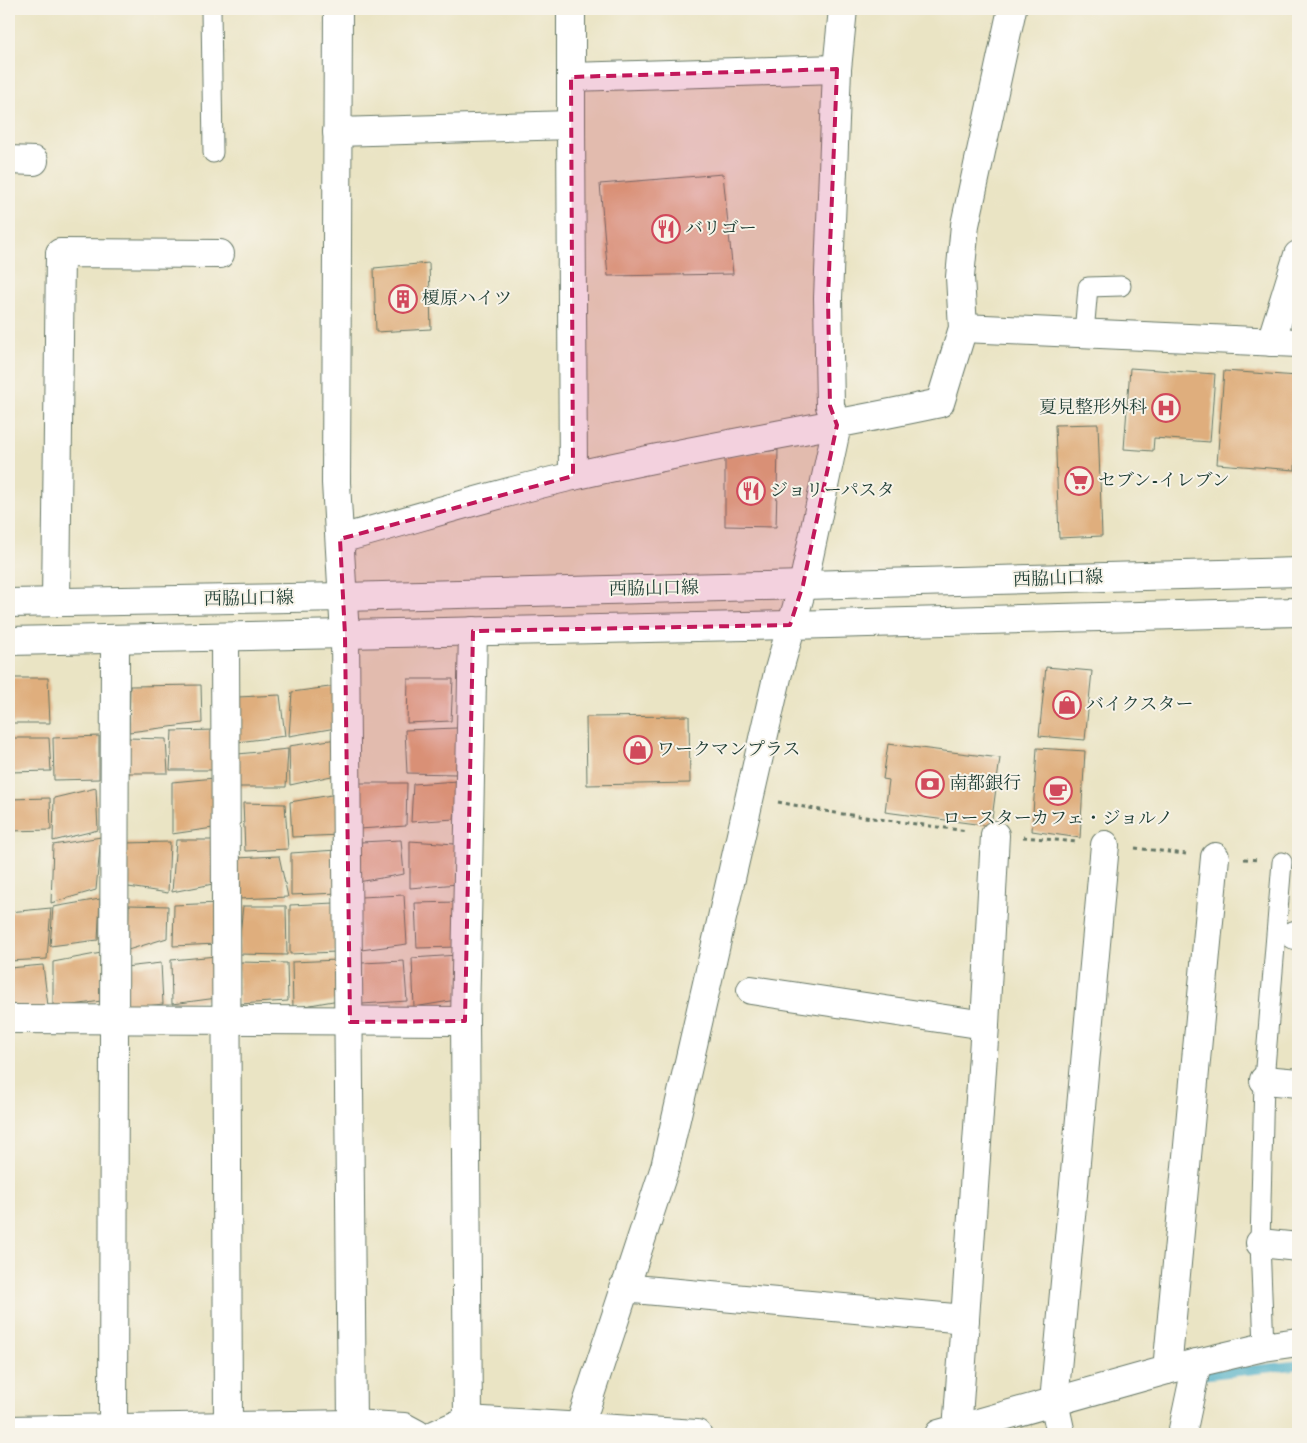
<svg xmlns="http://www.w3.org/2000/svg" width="1307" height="1443" font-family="'IM FELL DW Pica','Noto Serif JP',serif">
<rect width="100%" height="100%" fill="#f7f3e8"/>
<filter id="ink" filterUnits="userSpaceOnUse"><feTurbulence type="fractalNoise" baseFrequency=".02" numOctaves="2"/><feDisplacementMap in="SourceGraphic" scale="10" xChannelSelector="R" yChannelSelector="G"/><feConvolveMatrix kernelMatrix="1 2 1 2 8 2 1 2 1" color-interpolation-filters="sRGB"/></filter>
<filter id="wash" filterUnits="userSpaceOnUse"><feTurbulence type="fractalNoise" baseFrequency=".0096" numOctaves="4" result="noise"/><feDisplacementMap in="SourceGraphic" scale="20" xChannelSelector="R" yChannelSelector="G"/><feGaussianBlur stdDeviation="1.12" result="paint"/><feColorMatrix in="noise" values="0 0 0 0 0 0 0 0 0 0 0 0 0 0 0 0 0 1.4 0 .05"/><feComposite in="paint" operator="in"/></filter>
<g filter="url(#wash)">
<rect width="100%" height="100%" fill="#eae4c4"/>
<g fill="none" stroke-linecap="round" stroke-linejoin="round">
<polyline stroke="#45abc5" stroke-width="9" points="1205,1375 1298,1365"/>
</g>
<g id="blocks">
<g fill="#dfae7d">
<polygon points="723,174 733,274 608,276 600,184"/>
<polygon points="429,263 431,329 376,332 374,268"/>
<polygon points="1130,368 1215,374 1210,442 1154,438 1153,451 1124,449"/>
<polygon points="1224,371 1298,376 1295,470 1217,464"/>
<polygon points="1098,424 1102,536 1059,538 1055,425"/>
<polygon points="778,450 776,527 725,526 725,456"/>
<polygon points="1046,667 1092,671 1085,740 1039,736"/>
<polygon points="9,678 48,678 50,723 9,723"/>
<polygon points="408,679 453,679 451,721 407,723"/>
<polygon points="201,685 202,723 129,732 130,686"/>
<polygon points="337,686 336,728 289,736 292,692"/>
<polygon points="280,695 285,736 238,742 238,697"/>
<polygon points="689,716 690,783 587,785 586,717"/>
<polygon points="457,728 456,774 407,773 405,730"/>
<polygon points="215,730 215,770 170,770 172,731"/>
<polygon points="99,736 99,779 54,780 53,738"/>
<polygon points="9,738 49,738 51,771 9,772"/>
<polygon points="127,738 166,739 168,773 121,773"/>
<polygon points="337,739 336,775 290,785 289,746"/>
<polygon points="888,744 1000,758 991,826 885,812 889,780 883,779"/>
<polygon points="1037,748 1085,751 1080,838 1032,831"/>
<polygon points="288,749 286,787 238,787 238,754"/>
<polygon points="215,778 213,828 172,834 172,782"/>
<polygon points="458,781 454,819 411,822 413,784"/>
<polygon points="359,783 407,783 406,826 359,829"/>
<polygon points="96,788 98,830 53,841 54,798"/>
<polygon points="337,794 341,835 292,837 290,802"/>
<polygon points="50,798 51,830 9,831 9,799"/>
<polygon points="243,803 285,804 288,849 245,851"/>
<polygon points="101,837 96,890 51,903 53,845"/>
<polygon points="176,840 217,840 218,883 172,892"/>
<polygon points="401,840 404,874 358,882 361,842"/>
<polygon points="410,841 455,844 458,884 410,888"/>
<polygon points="170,842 168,893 122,886 124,843"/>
<polygon points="337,850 339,893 291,895 291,853"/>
<polygon points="279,856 288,897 238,899 236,858"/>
<polygon points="404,895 407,944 361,950 360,897"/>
<polygon points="100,899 98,940 50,946 53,907"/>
<polygon points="457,902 458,947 417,948 415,903"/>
<polygon points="219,903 217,944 173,946 174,905"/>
<polygon points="335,903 336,952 290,954 290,905"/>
<polygon points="129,905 168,906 167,938 128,950"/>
<polygon points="243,906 286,906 287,955 238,954"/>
<polygon points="51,908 47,959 9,961 9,912"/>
<polygon points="101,953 101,1001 53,1008 53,962"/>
<polygon points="458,955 456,1000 414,1007 412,958"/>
<polygon points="217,956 217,998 172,1004 171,960"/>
<polygon points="338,960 339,1000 293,1008 292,962"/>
<polygon points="404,961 407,1001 362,1004 362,963"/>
<polygon points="238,962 287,963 288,1001 239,1004"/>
<polygon points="161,963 163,1004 122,1009 125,967"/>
<polygon points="43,965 49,1014 9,1013 9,968"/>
</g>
</g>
</g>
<g filter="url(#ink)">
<use href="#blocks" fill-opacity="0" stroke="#676" stroke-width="1"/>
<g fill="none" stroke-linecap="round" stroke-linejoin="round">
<defs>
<g id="service">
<polyline points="211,9 213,153"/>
<polyline points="1084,333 1088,287 1121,286"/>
<polyline points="1264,1347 1260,1243 1264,1080 1282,862"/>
</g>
<g id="minor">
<polyline points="338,9 336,483 345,635 352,1424"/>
<polyline points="571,9 571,125"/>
<polyline points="571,77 837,69"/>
<polyline points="337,132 571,125 573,476"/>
<polyline points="9,160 34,161"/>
<polyline points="963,328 1298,343"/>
<polyline points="1271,342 1298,255"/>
<path d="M340,539c78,-21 155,-45 233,-63 122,-28 245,-47 367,-73l23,-75 -3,-51 5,-52 47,-216"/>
<polyline points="56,602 60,253 220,254"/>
<polyline points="225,637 228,1426"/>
<polyline points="1295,935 1298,935"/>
<polyline points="751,990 985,1025"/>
<polyline points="9,1019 465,1021"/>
<polyline points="1264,1080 1298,1083"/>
<polyline points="1260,1243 1298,1247"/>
<polyline points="623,1288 965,1319 957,1431"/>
<polyline points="965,1319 985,1025 995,835"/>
<polyline points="1167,1370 1264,1347 1298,1342"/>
<polyline points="468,1420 465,1021 473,631"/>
<polyline points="113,1428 115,639"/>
<polyline points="9,1430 352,1424 404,1427 417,1434"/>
<polyline points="436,1434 468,1420 697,1434"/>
<polyline points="577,1434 665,1167 778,673 803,585 837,425 830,406 828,298 837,69 843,9"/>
<polyline points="939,1434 1167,1370 1215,857"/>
<polyline points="1061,1434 1054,1402 1105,845"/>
<polyline points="1182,1434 1197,1363"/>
</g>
<g id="tertiary">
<polyline points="9,603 344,597 1298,572"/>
<polyline points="9,641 790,625 1298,612"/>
</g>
</defs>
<use href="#service" stroke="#676" stroke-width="21"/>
<use href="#minor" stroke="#676" stroke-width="30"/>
<use href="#tertiary" stroke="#676" stroke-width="30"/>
<g stroke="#676" stroke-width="3" stroke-dasharray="4 4" stroke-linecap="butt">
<polyline points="778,802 836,813 967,831"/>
<polyline points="1023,837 1077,842"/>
<polyline points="1135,848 1186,854"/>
<polyline points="1244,859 1258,860"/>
</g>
<use href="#service" stroke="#fff" stroke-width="19"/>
<use href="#minor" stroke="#fff" stroke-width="28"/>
<use href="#tertiary" stroke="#fff" stroke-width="28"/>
</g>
</g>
<path fill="#c2185b" fill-opacity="0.2" stroke="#c2185b" stroke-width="4" stroke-dasharray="10 6" stroke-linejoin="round" d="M837,69l-9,229 2,108 7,19 -34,160 -13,40 -317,6 -8,390 -115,1 -5,-387 -5,-96 233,-63 -2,-399z"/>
<defs>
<symbol id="restaurant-ring" viewBox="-11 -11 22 22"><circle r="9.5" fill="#f7f3e8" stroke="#d1495b" stroke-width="1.5"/><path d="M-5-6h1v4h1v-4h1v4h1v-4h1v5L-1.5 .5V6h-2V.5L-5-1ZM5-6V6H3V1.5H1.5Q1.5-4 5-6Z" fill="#d1495b"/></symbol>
<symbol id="building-ring" viewBox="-11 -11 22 22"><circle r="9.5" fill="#f7f3e8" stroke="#d1495b" stroke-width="1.5"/><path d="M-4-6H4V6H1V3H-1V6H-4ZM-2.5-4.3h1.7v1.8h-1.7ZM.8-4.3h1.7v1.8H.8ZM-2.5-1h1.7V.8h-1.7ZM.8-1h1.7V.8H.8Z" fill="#d1495b"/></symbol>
<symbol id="hospital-ring" viewBox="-11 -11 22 22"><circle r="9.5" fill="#f7f3e8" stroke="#d1495b" stroke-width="1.5"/><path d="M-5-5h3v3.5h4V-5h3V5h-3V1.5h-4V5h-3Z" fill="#d1495b"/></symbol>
<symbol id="supermarket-ring" viewBox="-11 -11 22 22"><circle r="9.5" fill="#f7f3e8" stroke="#d1495b" stroke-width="1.5"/><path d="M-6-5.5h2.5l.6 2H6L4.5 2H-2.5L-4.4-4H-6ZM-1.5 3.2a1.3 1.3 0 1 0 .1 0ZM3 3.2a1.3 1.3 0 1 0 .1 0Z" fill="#d1495b"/></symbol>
<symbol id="shop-ring" viewBox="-11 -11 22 22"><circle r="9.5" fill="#f7f3e8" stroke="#d1495b" stroke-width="1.5"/><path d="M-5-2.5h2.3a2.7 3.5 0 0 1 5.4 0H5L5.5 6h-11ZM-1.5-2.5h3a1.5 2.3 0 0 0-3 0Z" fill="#d1495b"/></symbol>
<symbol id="bank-ring" viewBox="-11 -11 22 22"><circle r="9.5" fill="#f7f3e8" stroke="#d1495b" stroke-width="1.5"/><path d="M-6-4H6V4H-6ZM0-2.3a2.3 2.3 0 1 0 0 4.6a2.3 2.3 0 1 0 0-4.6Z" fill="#d1495b"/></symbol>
<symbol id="cafe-ring" viewBox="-11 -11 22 22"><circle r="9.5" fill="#f7f3e8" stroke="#d1495b" stroke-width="1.5"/><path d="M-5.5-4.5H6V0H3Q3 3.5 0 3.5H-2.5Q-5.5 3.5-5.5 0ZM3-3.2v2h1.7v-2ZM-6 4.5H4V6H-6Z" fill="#d1495b"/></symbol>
</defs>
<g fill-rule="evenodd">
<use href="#restaurant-ring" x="650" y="213" width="32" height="32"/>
<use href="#building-ring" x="387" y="283" width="32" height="32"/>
<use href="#hospital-ring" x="1150" y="392" width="32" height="32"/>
<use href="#supermarket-ring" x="1063" y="465" width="32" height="32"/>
<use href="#restaurant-ring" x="735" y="475" width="32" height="32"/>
<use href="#shop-ring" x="1051" y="689" width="32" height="32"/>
<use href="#shop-ring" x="622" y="734" width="32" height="32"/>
<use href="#bank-ring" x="914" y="768" width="32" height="32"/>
<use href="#cafe-ring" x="1042" y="775" width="32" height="32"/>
</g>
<g text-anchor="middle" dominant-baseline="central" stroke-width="4" stroke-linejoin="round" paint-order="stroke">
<g font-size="18" fill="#1f3d34" stroke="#f7f3e8" text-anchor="start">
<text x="685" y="229">バリゴー</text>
<text x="422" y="299">榎原ハイツ</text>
<text x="1147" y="408" text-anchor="end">夏見整形外科</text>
<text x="1098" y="481">セブン-イレブン</text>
<text x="770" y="491">ジョリーパスタ</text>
<text x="1086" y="705">バイクスター</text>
<text x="657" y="750">ワークマンプラス</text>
<text x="949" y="784">南都銀行</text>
<text x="1058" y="819" text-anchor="middle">ロースターカフェ・ジョルノ</text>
</g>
<g font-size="18" fill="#1f3d34" stroke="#f7f3e8">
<text transform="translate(1058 579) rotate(-2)">西脇山口線</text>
<text transform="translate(654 589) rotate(-1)">西脇山口線</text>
<text transform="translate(249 599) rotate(-1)">西脇山口線</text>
</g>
</g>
<rect width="1307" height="1443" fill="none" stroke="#f7f3e8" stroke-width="30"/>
</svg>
